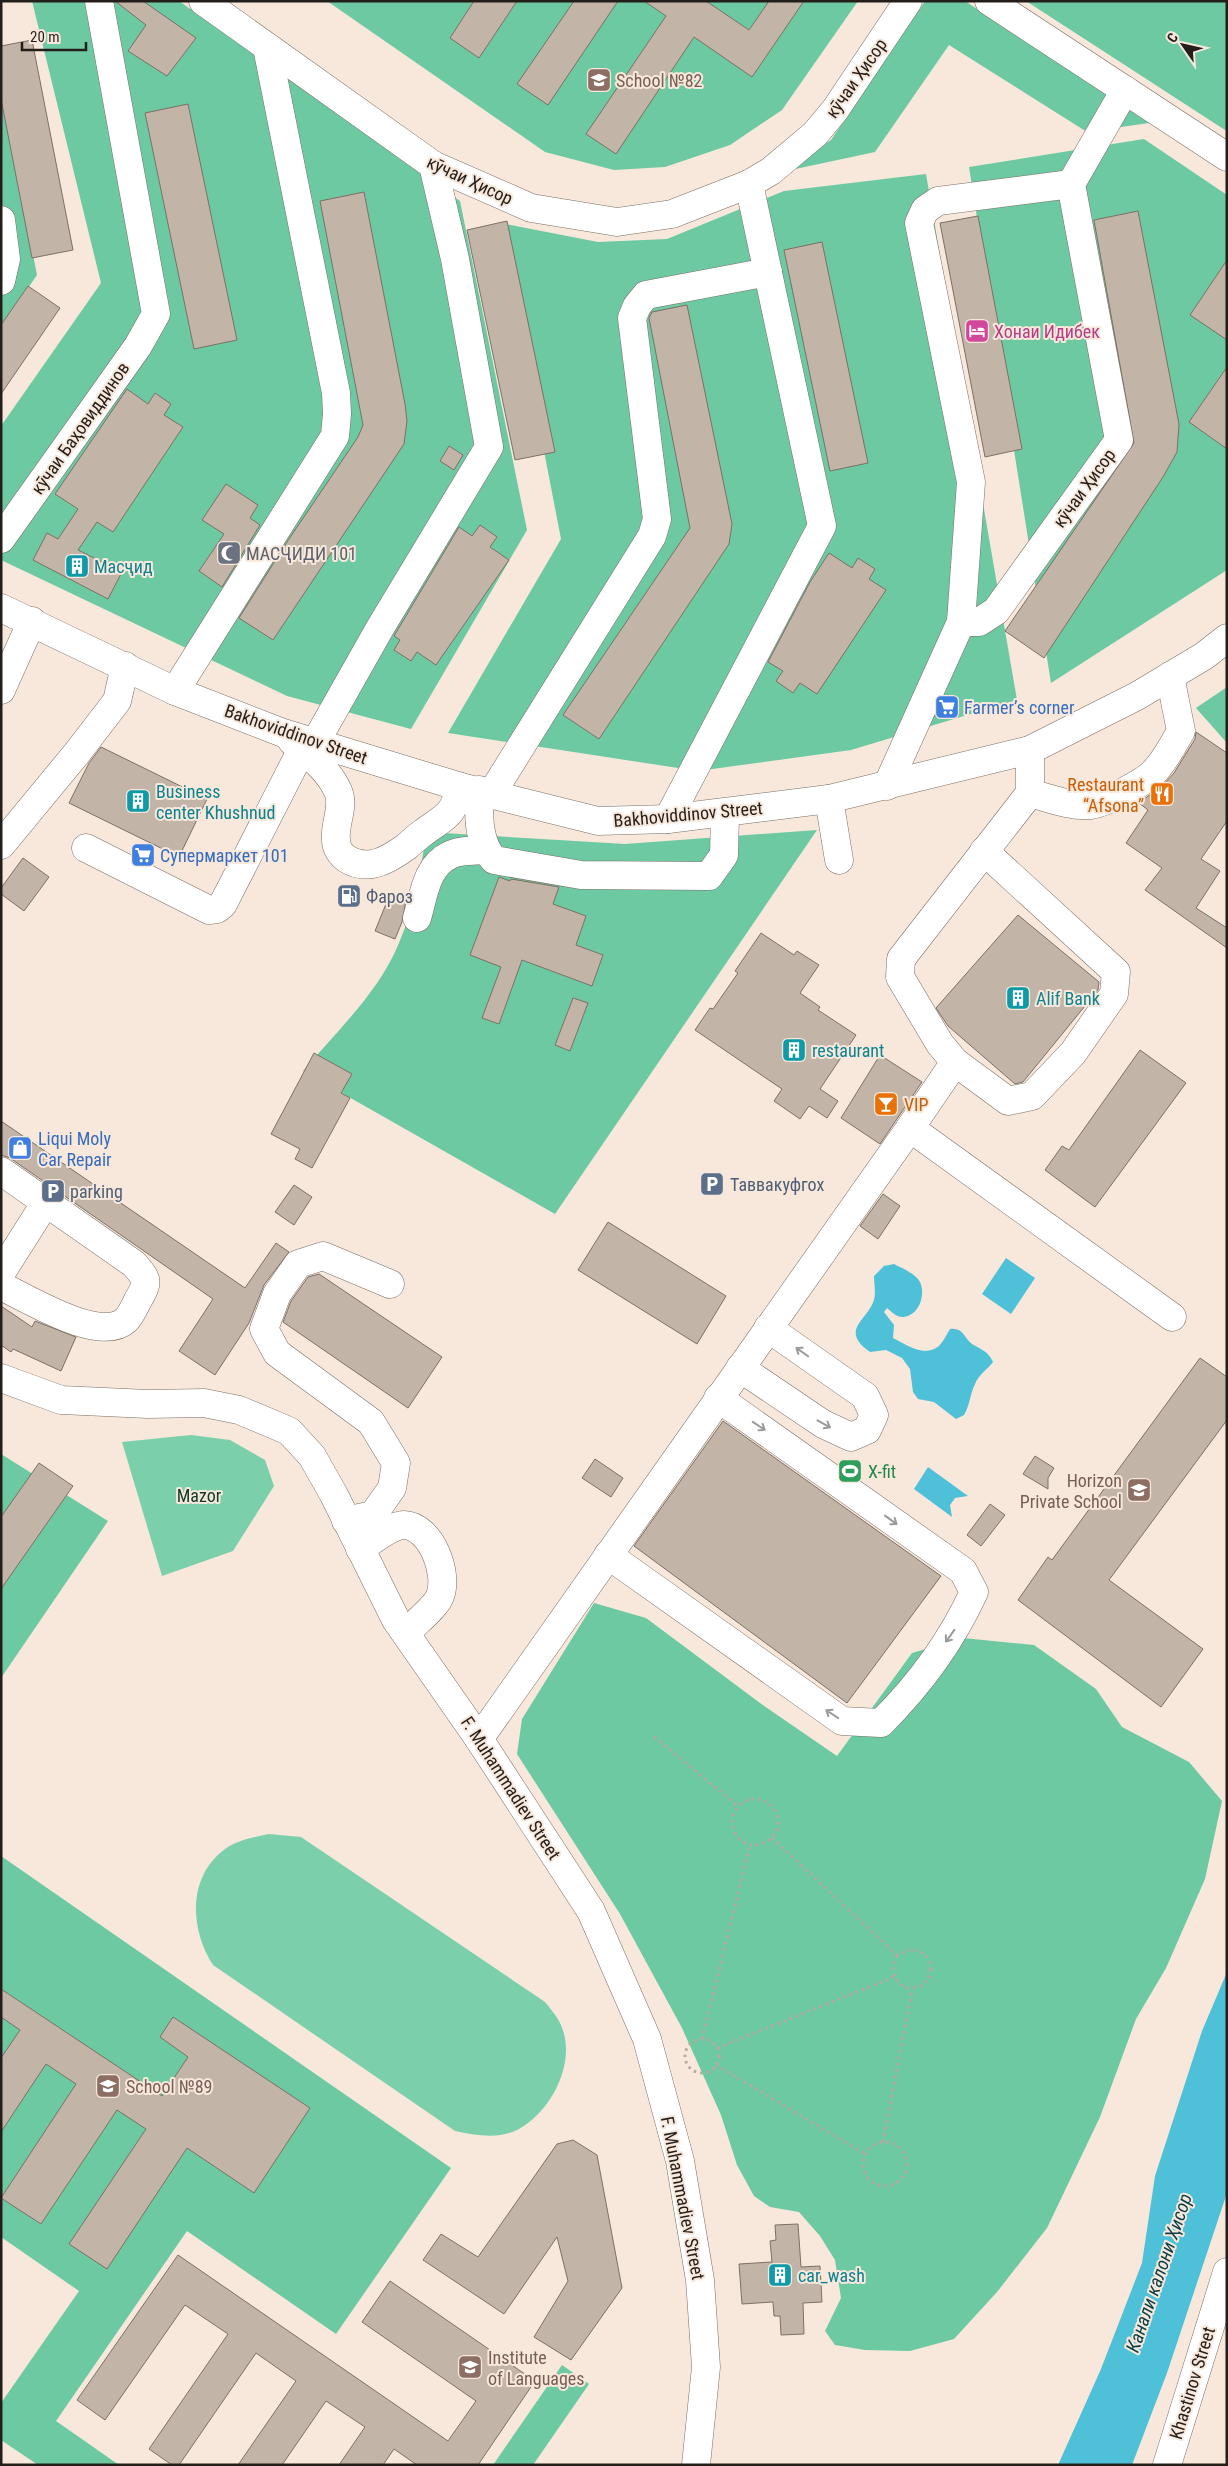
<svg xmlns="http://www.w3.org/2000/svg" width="1228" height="2466" font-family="'Roboto Condensed',sans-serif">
<rect width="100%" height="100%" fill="#f7e8db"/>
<g fill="#7bcfab">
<polygon points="191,1435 230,1440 265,1460 274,1486 233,1551 162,1576 122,1442"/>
<path d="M269,1834l32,3 244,165c5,6 10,12 14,19 20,37 -6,89 -40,108 -20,11 -44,6 -64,2l-242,-166c-23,-35 -26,-88 12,-116 12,-9 29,-12 44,-15z"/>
</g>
<g fill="#6cc9a2">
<polygon points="32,1 179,1 460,201 527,530 411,729 287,696 1,560 1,426 101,283"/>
<polygon points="327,1 858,1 782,110 730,145 665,167 614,170 545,152"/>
<polygon points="925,1 965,1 1149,123 1087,132 949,45 875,152 786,171 831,140"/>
<polygon points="1026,1 1227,1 1227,131 1225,130"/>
<polygon points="1,92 37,275 1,327"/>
<polygon points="1144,139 1227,195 1227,570 1051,683 969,167"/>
<polygon points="926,174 1017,700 851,750 698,771 448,733 561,539 500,223 598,242 667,239 784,191"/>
<polygon points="1227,687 1227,743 1196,708"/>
<path d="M817,830l-262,384 -252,-143c34,-40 76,-79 96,-128 15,-35 21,-73 28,-111l198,12z"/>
<polygon points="1,1454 108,1521 1,1678"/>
<polygon points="594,1603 646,1618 760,1703 837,1756 912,1653 963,1638 1034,1645 1096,1689 1122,1727 1189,1762 1222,1801 1205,1879 1166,1968 1136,2019 1100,2117 1047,2228 997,2292 954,2339 910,2351 865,2350 835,2345 825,2331 841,2298 835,2260 820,2236 799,2212 770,2207 754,2196 737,2165 721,2115 682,2028 620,1914 517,1754 522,1719"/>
<polygon points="1,1856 451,2168 336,2334 187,2231 56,2421 119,2465 38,2465 1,2440 1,2403 79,2291 1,2237"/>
<polygon points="562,2365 589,2384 533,2465 493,2465"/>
</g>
<g fill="#4ec0d7">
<polygon points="1006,1258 1035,1278 1011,1314 982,1294"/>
<path d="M894,1264c9,5 21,9 26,18 6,13 -1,33 -16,35 -7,1 -12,-5 -17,-9l-3,4 10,13 -1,13c14,7 31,20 46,8 4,-4 8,-12 11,-17 13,-2 14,9 22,15 10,6 16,7 21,18 -6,8 -14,12 -18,22 -5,10 -5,21 -11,31l-8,4 -22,-17 -16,-3 -5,-7 -3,-23 -8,-11 -16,-8 -16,2c-31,-22 -3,-31 4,-52 2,-8 0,-17 0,-24l10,-10z"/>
<polygon points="928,1467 968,1496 955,1498 950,1505 952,1517 914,1489"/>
<polygon points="1227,1972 1227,2193 1167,2373 1132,2465 1058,2465 1101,2369 1142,2263 1155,2176 1202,2031"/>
</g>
<g fill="#c2b4a7" stroke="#7d7065">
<polygon points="115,1 143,1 196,38 167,76 128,51 146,25"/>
<polygon points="474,1 517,1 479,58 450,38"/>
<polygon points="574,1 618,1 548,105 517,84"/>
<polygon points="644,1 706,1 749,30 769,1 804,1 752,77 694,37 616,154 586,134 666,16"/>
<polygon points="32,40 73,250 32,258 1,99 1,46"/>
<polygon points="188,104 237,340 194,349 145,113"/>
<polygon points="364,192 405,404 407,421 404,444 273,640 239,618 287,542 358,437 363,425 320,201"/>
<polygon points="1138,211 1179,424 1177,452 1163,477 1044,658 1005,631 1134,443 1094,220"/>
<polygon points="978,216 1022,449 985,457 940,223"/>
<polygon points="507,221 555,452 515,460 467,230"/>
<polygon points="822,242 868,463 830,471 784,250"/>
<polygon points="1227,260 1227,340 1190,315"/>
<polygon points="28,286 60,308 1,394 1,325"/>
<polygon points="687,305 732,524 729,544 599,739 563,715 690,528 649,318 652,312"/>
<polygon points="1227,367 1227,449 1189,422"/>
<polygon points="127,389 148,404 155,393 171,404 164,415 183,427 113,532 97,522 78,550 122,572 108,599 33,560 47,533 58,539 78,509 55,494"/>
<polygon points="449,446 463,455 454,470 440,461"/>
<polygon points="226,484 258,505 250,518 260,525 222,587 199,571 224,534 202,520"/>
<polygon points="480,525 497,537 490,547 509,560 436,665 417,652 411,661 394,650 400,640 394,636 459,527 472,536"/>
<polygon points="829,553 852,568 858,558 875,569 869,579 886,590 817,694 800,683 793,693 776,681 783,671 768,662 810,582"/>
<polygon points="1196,732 1227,753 1227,821 1201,859 1220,871 1196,908 1227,928 1227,948 1145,890 1162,868 1126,843 1148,810 1139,803 1163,785 1174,773 1195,739"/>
<polygon points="101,747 207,799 179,857 69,803 89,763"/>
<polygon points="23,858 49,877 24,911 1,894 1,888"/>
<polygon points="499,877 510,881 511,879 559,887 553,904 586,916 576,945 603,955 592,986 522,960 499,1024 482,1018 501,967 470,955"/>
<polygon points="390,894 406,900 402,922 395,939 375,931"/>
<polygon points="1018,915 1099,982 1098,990 1023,1082 1015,1084 948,1026 936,1008"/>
<polygon points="761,933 794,955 797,951 819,965 800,993 820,1007 818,1010 856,1035 820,1089 838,1101 827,1118 809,1106 800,1119 774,1101 782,1089 695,1030 710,1008 713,1009 738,973 735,971"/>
<polygon points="573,998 588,1003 570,1051 555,1045"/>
<polygon points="1140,1050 1186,1083 1095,1207 1045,1170 1062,1146 1069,1150"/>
<polygon points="314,1053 352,1074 341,1093 350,1098 312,1168 295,1159 300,1149 271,1134"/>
<polygon points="880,1055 922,1082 880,1144 841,1118"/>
<polygon points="1,1121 245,1288 276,1243 289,1252 264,1285 249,1323 215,1375 179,1351 213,1299 10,1158 1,1155"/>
<polygon points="294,1185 312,1197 294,1225 275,1212"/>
<polygon points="883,1194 900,1206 878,1239 860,1226"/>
<polygon points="608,1222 726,1296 697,1344 578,1270"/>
<polygon points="319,1274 442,1357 408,1408 283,1322 291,1301 308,1277"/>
<polygon points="1,1306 32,1327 35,1321 76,1337 61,1371 13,1349 11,1352 1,1345"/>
<polygon points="1200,1358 1227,1377 1227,1420 1109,1580 1203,1649 1161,1707 1018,1600 1048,1557 1052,1560"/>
<polygon points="723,1421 941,1576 847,1703 634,1546"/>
<polygon points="1035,1456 1054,1468 1048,1478 1048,1489 1023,1474"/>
<polygon points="595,1459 623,1478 611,1497 582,1478"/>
<polygon points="39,1463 73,1486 1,1589 1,1517"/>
<polygon points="990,1504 1005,1515 981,1546 967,1535"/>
<polygon points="1,1989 162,2096 188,2057 160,2037 173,2017 310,2108 254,2193 187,2148 107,2269 69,2244 146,2129 117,2110 41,2224 1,2198 76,2084 46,2064 1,2132 1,2058 20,2030 1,2017"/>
<polygon points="573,2140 597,2155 622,2288 571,2360 534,2337 568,2281 557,2237 504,2314 423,2260 441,2234 478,2257 557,2144"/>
<polygon points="798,2224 801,2267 820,2266 822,2302 803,2303 804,2334 781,2335 780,2316 774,2316 773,2302 742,2304 739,2264 772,2262 770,2241 776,2240 775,2225"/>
<polygon points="178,2255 448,2441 476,2401 362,2322 390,2281 535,2381 478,2465 417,2465 394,2449 383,2465 339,2465 365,2427 326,2401 282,2465 238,2465 296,2381 256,2353 179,2465 172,2465 149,2449 228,2334 185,2305 105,2420 77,2400"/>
</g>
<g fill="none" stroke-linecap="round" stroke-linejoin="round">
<defs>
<g id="minor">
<polyline points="203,1 433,165 531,208 617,222 672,214 749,184 771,171 815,134 835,110 908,1"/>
<polyline points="989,1 1227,157"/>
<polyline points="1,220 6,259 1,281"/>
<polyline points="1,539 138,346 156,314 99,1"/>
<polyline points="1,608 175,691 283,733 461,787 598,821 668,819 829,799 1030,750 1137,696 1204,656 1227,638"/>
<polyline points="961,622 971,482 919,223 925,210 938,201 1071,184"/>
<polyline points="1,690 32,621"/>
<polyline points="175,691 335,436 337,414 336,393 267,47"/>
<path d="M292,741c18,15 36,28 46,50 7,15 -4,33 -2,49 0,8 5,15 11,19 21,13 41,1 59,-12 6,-5 12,-11 18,-15 25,-18 27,-15 37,-45"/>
<polyline points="315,743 380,628 489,447 455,259 433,165"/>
<polyline points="1030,750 1030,793 901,959 900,977 940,1044 955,1062 910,1128 1172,1317"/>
<polyline points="887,786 961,622 979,622 996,611 1119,440 1071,184 1125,90"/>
<path d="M479,790c0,24 -2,51 15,70l87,15 128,1 15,-21 1,-41"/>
<polyline points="492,793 652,536 657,519 632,318 637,306 646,295 768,272"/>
<path d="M1030,793c18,5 42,14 61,12 14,-2 52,-22 62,-32 12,-12 20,-28 28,-42l-11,-55"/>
<polyline points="829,799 839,860"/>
<polyline points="668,819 822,526 749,184"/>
<polyline points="1,845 77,753 117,701 125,666"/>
<polyline points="86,848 209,910 217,909 223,904 302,749"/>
<path d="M417,918c7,-23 9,-52 33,-63 9,-5 24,-4 35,-5"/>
<polyline points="955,1062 1008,1101 1032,1096 1073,1053 1114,994 1116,972 984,851"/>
<path d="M1,1171l133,93c14,16 15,17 4,36 -3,6 -7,15 -12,20 -26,24 -99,-22 -125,-34"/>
<polyline points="1,1273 46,1202"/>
<polyline points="740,1368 823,1424 851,1437 867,1430 874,1415 865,1396 768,1328"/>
<polyline points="1,1378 61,1400 148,1404 204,1403 239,1410 289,1431 312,1456 334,1495 396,1620 479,1739 591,1911 647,2039 680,2161 700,2280 706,2367 696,2465"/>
<polyline points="346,1521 373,1515 392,1488 396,1463 371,1422 277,1353 264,1329 277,1294 298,1264 323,1256 390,1284"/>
<path d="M360,1549c10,-7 32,-24 44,-24 27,1 45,48 36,71 -4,11 -26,28 -34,37"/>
<path d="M608,1555l234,166 39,2c38,-38 71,-83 93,-131l-11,-21 -245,-173"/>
<polyline points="479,1739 910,1128"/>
<polyline points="1167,2465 1227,2272"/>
</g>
</defs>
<use href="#minor" stroke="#7b6e63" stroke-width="29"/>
<g stroke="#b6aaa0" stroke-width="3" stroke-dasharray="2.5 4" stroke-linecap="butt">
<polyline points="654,1737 738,1806"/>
<circle cx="755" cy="1822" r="23"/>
<polyline points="772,1838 898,1956"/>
<circle cx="912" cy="1969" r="19"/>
<polyline points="702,2039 750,1845"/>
<circle cx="702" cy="2056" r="17"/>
<polyline points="717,2048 894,1977"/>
<polyline points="716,2065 865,2154"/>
<polyline points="883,2142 912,1989"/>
<circle cx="885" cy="2164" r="22"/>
</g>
<use href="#minor" stroke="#fff" stroke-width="28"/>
</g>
<defs><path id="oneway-shaft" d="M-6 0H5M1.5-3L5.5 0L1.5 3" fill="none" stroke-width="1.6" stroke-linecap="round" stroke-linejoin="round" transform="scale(1.25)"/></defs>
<g stroke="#9c9a98">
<use href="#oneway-shaft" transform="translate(802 1352) rotate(-145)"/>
<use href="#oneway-shaft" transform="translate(824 1424) rotate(29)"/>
<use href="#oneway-shaft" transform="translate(759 1426) rotate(34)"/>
<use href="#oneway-shaft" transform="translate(891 1520) rotate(36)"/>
<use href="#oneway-shaft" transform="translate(950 1636) rotate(126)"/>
<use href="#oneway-shaft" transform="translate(832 1714) rotate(-146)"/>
</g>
<defs>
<symbol id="school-square" viewBox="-11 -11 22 22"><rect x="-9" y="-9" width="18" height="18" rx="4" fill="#8d6e63" stroke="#f7e8db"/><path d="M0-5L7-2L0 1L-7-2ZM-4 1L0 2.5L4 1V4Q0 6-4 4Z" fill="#fff"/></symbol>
<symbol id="hotel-square" viewBox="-11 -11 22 22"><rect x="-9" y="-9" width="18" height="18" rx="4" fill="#d1479c" stroke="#f7e8db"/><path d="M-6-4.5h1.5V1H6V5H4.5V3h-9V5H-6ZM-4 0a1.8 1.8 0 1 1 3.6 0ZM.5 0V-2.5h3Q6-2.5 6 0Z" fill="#fff"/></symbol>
<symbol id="mosque-square" viewBox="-11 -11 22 22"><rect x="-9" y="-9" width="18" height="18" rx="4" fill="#6b7280" stroke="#f7e8db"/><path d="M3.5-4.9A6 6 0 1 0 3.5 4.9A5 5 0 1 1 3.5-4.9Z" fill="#fff"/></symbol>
<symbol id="building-square" viewBox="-11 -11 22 22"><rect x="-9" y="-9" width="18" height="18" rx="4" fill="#0f9aa8" stroke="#f7e8db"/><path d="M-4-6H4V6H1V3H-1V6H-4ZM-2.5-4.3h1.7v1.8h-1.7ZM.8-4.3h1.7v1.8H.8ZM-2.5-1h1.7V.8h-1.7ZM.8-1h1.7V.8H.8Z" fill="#fff"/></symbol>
<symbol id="supermarket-square" viewBox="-11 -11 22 22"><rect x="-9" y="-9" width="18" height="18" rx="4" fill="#3f7fe0" stroke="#f7e8db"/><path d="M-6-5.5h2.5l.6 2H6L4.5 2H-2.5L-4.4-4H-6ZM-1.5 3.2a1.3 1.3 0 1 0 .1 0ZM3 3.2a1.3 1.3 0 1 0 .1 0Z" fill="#fff"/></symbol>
<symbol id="restaurant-square" viewBox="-11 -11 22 22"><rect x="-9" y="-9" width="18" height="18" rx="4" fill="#e8710a" stroke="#f7e8db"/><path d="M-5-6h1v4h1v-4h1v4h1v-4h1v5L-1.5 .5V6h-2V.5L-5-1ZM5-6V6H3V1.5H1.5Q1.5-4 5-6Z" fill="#fff"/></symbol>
<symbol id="fuel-square" viewBox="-11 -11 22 22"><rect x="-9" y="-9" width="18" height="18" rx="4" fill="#5c6f8a" stroke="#f7e8db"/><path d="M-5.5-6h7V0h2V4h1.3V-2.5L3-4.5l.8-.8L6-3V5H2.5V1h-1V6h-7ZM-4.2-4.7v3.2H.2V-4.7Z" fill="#fff"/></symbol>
<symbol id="bar-square" viewBox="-11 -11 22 22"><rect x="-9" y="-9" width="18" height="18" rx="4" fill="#e8710a" stroke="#f7e8db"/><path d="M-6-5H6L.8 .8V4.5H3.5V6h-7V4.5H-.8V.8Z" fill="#fff"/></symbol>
<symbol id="shop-square" viewBox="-11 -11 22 22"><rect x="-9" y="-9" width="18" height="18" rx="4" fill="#3f7fe0" stroke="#f7e8db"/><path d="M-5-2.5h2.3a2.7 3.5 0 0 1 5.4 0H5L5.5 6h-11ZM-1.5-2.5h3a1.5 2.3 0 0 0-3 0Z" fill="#fff"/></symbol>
<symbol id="parking-square" viewBox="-11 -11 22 22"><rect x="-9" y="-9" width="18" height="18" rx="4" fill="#5c6f8a" stroke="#f7e8db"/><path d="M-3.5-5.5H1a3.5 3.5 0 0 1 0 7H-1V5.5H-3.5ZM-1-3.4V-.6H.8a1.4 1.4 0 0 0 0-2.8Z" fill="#fff"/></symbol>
<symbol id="stadium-square" viewBox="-11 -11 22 22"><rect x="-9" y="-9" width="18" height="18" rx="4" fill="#2e9e5b" stroke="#f7e8db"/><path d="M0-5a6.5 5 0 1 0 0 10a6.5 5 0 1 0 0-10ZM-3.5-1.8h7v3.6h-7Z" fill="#fff"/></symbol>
<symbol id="university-square" viewBox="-11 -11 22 22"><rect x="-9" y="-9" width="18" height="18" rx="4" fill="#8d6e63" stroke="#f7e8db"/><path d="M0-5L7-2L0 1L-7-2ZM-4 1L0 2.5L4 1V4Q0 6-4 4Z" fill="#fff"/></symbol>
</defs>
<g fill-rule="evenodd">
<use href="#school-square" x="585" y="66" width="28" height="28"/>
<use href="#hotel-square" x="963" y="317" width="28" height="28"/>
<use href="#mosque-square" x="215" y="539" width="28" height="28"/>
<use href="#building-square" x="63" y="552" width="28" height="28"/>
<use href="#supermarket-square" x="933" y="693" width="28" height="28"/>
<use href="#restaurant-square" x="1148" y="780" width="28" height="28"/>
<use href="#building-square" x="124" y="787" width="28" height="28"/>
<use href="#supermarket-square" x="129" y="841" width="28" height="28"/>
<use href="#fuel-square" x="335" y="882" width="28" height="28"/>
<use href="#building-square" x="1004" y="984" width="28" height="28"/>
<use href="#building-square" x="780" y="1036" width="28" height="28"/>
<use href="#bar-square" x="872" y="1090" width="28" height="28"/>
<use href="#shop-square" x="6" y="1134" width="28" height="28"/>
<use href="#parking-square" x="698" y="1170" width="28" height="28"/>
<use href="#parking-square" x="39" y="1177" width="28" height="28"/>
<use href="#stadium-square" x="836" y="1457" width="28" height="28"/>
<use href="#school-square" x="1125" y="1476" width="28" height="28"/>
<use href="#school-square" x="94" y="2072" width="28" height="28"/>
<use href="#building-square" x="766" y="2261" width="28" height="28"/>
<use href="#university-square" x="456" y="2353" width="28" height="28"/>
</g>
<g text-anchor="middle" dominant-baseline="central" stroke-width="4" stroke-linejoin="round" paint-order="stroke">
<g font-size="18" fill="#241e1a" stroke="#f7e8db">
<text transform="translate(856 78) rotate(-55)">кӯчаи Ҳисор</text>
<text transform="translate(470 180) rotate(25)">кӯчаи Ҳисор</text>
<text transform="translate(80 428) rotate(-55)">кӯчаи Баҳовиддинов</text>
<text transform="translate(1084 488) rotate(-54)">кӯчаи Ҳисор</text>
<text transform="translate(296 734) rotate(19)">Bakhoviddinov Street</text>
<text transform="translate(688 814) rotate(-5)">Bakhoviddinov Street</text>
<text transform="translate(511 1788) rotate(57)">F. Muhammadiev Street</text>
<text transform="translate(683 2198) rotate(79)">F. Muhammadiev Street</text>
<text transform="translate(1192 2383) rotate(-73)">Khastinov Street</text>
</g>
<g font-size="18" fill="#785e54" stroke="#f7e8db" text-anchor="start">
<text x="616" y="80">School №82</text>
<text x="1122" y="1480" text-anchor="end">Horizon<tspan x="1122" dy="21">Private School</tspan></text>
<text x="126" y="2086">School №89</text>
<text x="488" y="2357">Institute<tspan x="488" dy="21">of Languages</tspan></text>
</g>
<g font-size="18" fill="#b23c85" stroke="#f7e8db" text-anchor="start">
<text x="994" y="331">Хонаи Идибек</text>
</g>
<g font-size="18" fill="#5b616d" stroke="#f7e8db" text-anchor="start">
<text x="246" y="553">МАСҶИДИ 101</text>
</g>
<g font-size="18" fill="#0d838f" stroke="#f7e8db" text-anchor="start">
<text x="94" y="566">Масҷид</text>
<text x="156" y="791">Business<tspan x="156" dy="21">center Khushnud</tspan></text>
<text x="1036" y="998">Alif Bank</text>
<text x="812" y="1050">restaurant</text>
<text x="798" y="2275">car_wash</text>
</g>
<g font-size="18" fill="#366cbe" stroke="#f7e8db" text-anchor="start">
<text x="964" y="707">Farmer’s corner</text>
<text x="160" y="855">Супермаркет 101</text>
<text x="38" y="1138">Liqui Moly<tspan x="38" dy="21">Car Repair</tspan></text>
</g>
<g font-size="18" fill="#c56008" stroke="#f7e8db" text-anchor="end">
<text x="1144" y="784">Restaurant<tspan x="1144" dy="21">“Afsona”</tspan></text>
<text x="904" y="1104" text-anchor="start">VIP</text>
</g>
<g font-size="18" fill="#4e5e75" stroke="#f7e8db" text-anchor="start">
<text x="366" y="896">Фароз</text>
<text x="730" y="1184">Таввакуфгох</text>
<text x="70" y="1191">parking</text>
</g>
<g font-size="18" fill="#27864d" stroke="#f7e8db" text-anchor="start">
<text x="868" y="1471">X-fit</text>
</g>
<g font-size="18" fill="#0e3828" stroke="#f7e8db">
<text x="199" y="1495">Mazor</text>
</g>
<g font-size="19" font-style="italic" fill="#093e48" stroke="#f7e8db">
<text transform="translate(1159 2273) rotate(-71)">Канали калони Ҳисор</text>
</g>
</g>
<rect width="1228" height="2466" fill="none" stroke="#241e1a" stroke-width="5"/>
<g transform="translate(1183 45) rotate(304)" stroke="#f7e8db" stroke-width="4" paint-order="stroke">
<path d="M0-4L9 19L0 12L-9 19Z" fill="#241e1a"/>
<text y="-8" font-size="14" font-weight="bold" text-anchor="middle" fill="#241e1a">С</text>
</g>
<path d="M22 42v8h64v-8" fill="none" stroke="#241e1a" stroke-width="2.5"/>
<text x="30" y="42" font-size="15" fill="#241e1a" stroke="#f7e8db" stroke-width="4" paint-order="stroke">20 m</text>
</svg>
